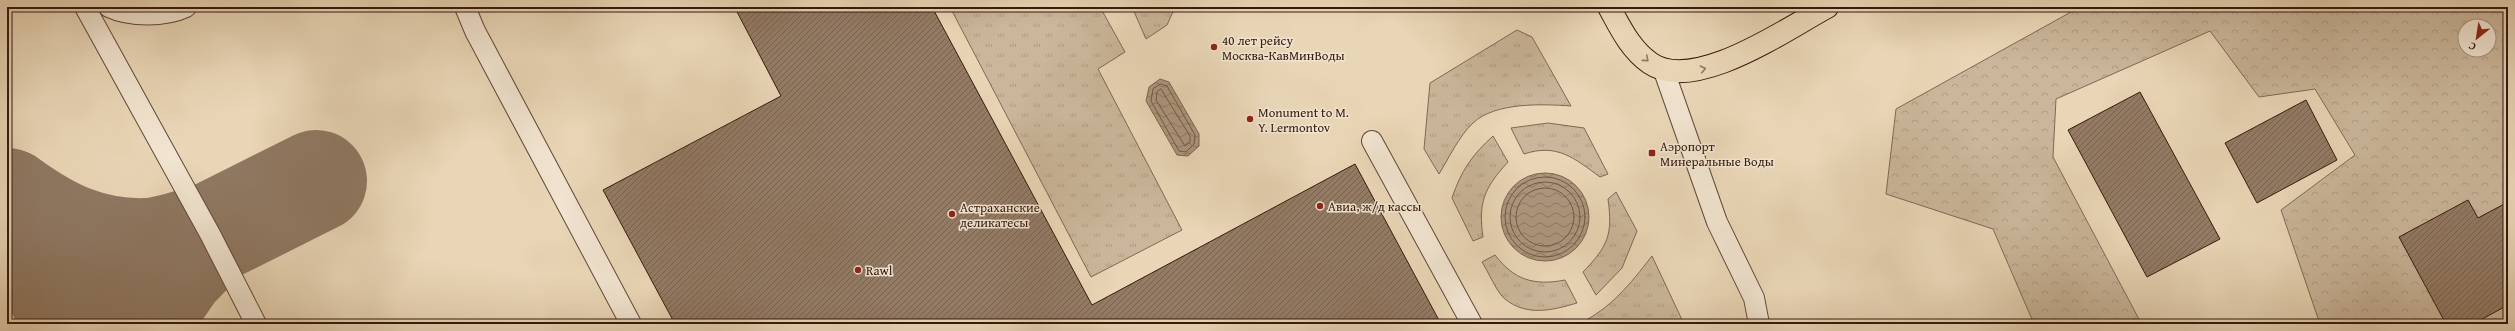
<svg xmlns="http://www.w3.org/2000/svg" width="2515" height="331" font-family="'Gentium Book Plus',serif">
<defs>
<pattern id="grass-tufts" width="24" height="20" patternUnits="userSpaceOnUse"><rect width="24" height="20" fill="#cab69a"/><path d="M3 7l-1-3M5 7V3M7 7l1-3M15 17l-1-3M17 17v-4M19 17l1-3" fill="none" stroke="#ae9c84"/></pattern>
<pattern id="forest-crowns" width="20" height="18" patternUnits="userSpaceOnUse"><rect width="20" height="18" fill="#cab69a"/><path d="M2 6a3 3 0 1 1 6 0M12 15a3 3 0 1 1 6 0" fill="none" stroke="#ae9c84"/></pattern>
<pattern id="water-waves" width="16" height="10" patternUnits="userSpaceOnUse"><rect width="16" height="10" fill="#ac967d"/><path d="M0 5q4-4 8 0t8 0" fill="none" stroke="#8d7a65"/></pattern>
<pattern id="building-hatch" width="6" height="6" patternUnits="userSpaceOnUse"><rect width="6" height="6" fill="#937b66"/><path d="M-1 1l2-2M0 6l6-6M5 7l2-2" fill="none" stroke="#796452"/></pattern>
</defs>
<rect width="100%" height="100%" fill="#e9d6b6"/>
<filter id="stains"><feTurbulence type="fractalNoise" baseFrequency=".005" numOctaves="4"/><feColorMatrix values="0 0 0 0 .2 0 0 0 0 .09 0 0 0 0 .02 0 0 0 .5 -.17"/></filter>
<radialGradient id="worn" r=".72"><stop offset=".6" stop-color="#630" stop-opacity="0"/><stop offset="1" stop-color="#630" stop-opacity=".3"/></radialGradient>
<g fill="url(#grass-tufts)" stroke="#806854">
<polygon points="950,7 1100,7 1125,52 1098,69 1182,230 1091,277"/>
<polygon points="1132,7 1175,7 1167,25 1146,39"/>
<path d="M1517,30l15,7 39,69c-28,-2 -76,-4 -98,17 -14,13 -24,35 -34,51l-15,-25 6,-66z"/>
<path d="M1548,123l36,5 24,46 -8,3c-26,-19 -43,-34 -76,-23l-13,-26z"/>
<path d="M1493,136l15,26c-24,26 -30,41 -25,75l-10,4 -21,-43c9,-27 20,-43 41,-62z"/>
<path d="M1616,192l21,39 -15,37 -26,27 -13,-23c25,-26 30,-37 25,-73z"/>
<path d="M1495,255c19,25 39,31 70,25l12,23c-24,7 -50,14 -72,-4 -8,-6 -17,-28 -23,-37z"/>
<path d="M1652,256l32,68h-106c33,-15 52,-40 74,-68z"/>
</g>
<path fill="url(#forest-crowns)" stroke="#806854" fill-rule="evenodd" d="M2080,7h428v317h-188l-39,-114 74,-55 -40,-66 -56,8 -49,-66 -154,68 -3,58 87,164 -2,3h-104l-41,-95 -107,-35 10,-85zM2465,26h24v24h-24z"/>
<g fill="url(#water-waves)" stroke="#7c6451">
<polygon points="1160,79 1169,82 1199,134 1199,146 1188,156 1177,155 1146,101 1149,87"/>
<circle cx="1545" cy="217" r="44"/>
</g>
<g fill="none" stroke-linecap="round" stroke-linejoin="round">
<g stroke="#705846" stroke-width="1">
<polygon points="1161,84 1167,86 1195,135 1194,144 1186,152 1179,151 1151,101 1153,89"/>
<polygon points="1161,89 1190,136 1190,142 1185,146 1156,100 1157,92"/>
<circle cx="1545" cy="217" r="40"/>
<circle cx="1545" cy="217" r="35"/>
<circle cx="1545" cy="217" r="29"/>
</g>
<g stroke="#8f7862" stroke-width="102">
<polyline points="7,199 76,324"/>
<path d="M9,200c43,31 83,51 138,49 20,-1 43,-10 63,-15"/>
<polyline points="143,324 148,309 175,270 210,234 316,181"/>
</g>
</g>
<g fill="url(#building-hatch)" stroke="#35190f">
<polygon points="737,7 932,7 1092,305 1355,164 1441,324 675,324 603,190 781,96 735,8"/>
<polygon points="2140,92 2220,239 2147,277 2068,130"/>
<polygon points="2306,100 2337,160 2257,203 2225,143"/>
<polygon points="2468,200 2478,218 2508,202 2508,305 2473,324 2446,324 2399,237"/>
</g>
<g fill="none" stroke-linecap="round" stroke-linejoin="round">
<defs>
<g id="lane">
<polyline points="85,7 210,234 256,324"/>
<path d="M109,7c21,10 56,10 77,0"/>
<polyline points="465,7 475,31 631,324"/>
<polyline points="1664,71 1717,222 1754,298 1759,324"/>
<polyline points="1372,141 1472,324"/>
</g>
<path id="primary" d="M1609,7c11,20 21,42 41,56 44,31 136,-34 177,-56"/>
</defs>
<use href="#lane" stroke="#624839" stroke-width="22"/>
<use href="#primary" stroke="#35190f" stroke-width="24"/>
<use href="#lane" stroke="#f1e4d0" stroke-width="20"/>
<use href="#primary" stroke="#e9d6b6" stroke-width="22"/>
</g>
<defs><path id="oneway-chevron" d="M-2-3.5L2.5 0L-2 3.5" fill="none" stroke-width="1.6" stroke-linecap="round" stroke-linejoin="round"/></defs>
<g stroke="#8f7862">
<use href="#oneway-chevron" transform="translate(1646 59) rotate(41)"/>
<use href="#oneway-chevron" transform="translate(1703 69) rotate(-12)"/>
</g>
<g fill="#8f2418" stroke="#f1e4d0" stroke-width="1.5">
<circle cx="1214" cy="47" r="4"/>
<circle cx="1250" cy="119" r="4"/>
<rect x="1648" y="149" width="8" height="8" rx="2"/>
<circle cx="1320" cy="206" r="4"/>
<circle cx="952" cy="214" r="4"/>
<circle cx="858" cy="270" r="4"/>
</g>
<g text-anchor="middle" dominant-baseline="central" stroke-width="3" stroke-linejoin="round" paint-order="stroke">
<g font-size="13" fill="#35190f" stroke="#f1e4d0" text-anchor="start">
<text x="1222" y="40">40 лет рейсу<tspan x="1222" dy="15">Москва-КавМинВоды</tspan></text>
<text x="1258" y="112">Monument to M.<tspan x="1258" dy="15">Y. Lermontov</tspan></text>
<text x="1660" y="146">Аэропорт<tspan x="1660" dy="15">Минеральные Воды</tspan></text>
<text x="1328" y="206">Авиа, ж/д кассы</text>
<text x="960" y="207">Астраханские<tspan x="960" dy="15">деликатесы</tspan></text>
<text x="866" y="270">Rawl</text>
</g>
</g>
<rect width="2515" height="331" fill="none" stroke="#e9d6b6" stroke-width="24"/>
<rect x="8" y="8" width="2499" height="315" fill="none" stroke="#35190f" stroke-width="2"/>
<rect x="12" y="12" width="2491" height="307" fill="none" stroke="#35190f"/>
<g transform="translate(2477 38) rotate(210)"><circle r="19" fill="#f1e4d0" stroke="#a69383"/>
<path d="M0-3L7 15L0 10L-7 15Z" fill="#8f2418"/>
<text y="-6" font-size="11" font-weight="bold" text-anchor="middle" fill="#35190f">С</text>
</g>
<rect width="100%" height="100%" filter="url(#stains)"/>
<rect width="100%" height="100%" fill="url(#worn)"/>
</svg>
